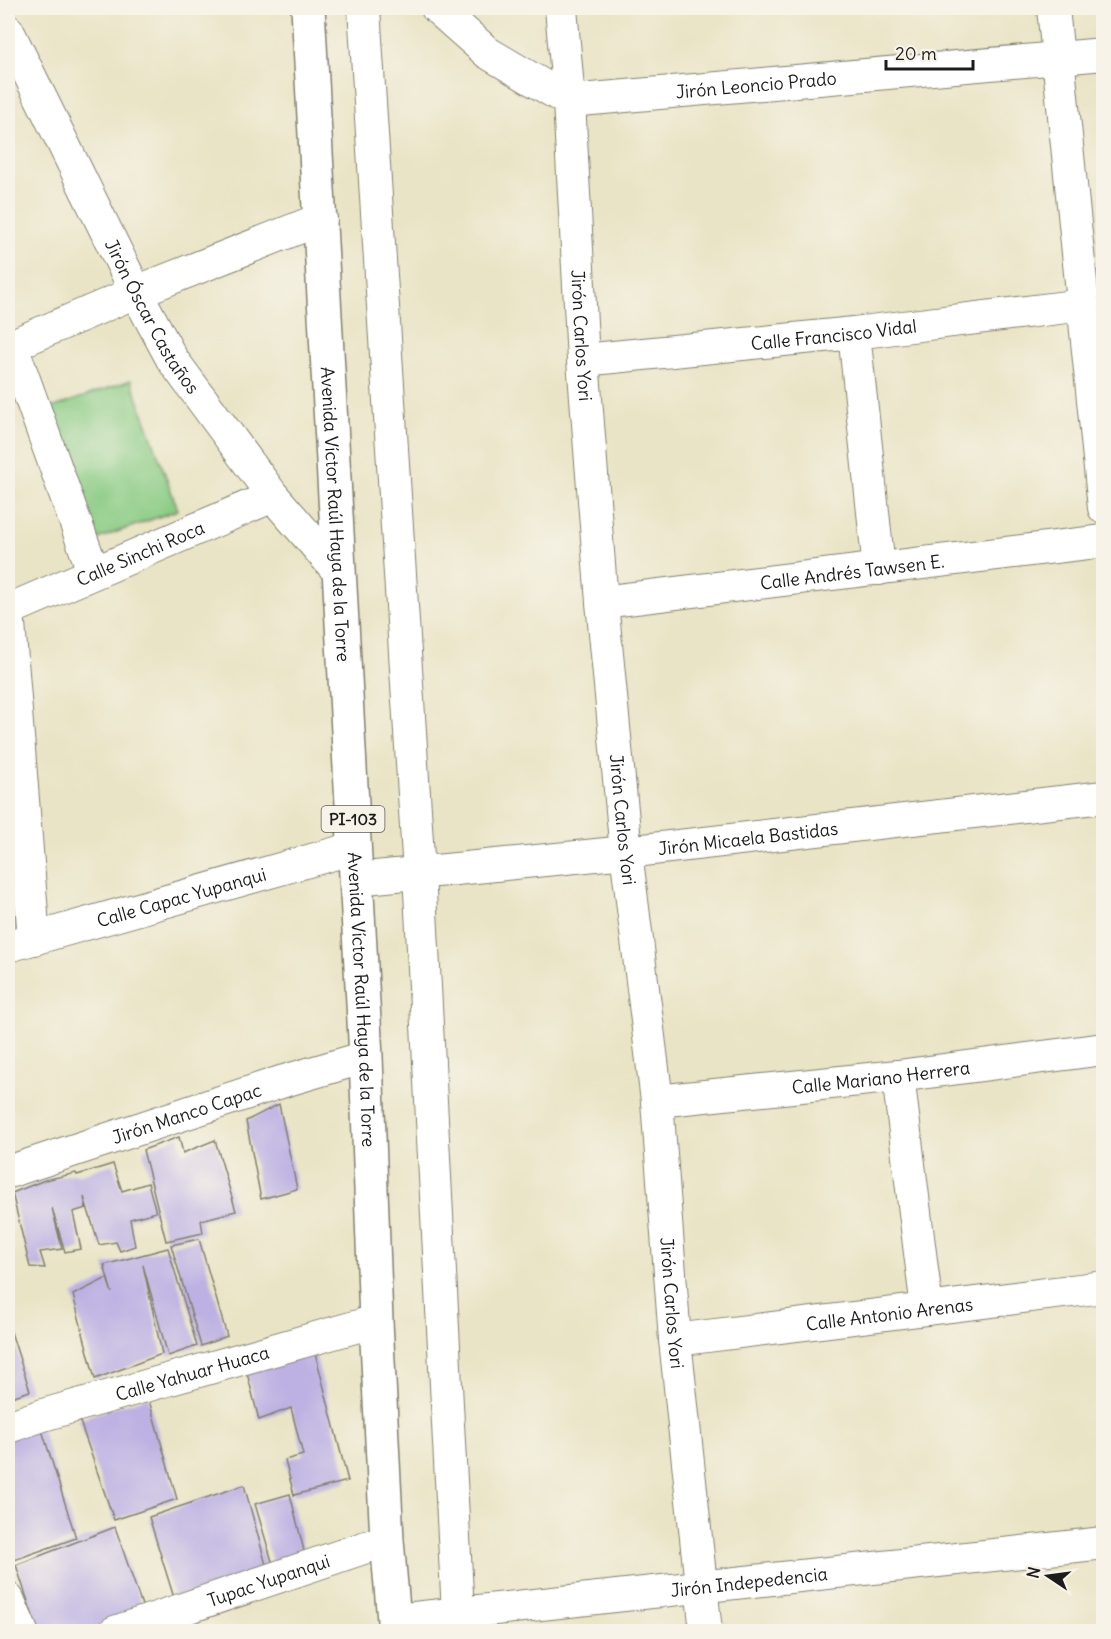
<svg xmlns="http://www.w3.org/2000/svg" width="1111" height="1639" font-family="Delius,sans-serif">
<rect width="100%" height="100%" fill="#f7f3e8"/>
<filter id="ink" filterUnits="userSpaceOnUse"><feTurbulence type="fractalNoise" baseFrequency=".0167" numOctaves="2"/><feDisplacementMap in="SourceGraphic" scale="12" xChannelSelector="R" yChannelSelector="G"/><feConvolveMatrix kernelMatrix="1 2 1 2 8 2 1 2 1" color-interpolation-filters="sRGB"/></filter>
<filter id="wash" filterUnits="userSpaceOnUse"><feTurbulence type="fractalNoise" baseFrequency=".008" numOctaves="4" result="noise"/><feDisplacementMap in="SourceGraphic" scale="24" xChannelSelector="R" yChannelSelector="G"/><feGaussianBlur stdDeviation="1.35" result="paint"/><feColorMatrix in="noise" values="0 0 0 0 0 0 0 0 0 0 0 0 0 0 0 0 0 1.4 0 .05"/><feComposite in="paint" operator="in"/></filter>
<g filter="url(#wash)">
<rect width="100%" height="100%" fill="#e9e4c5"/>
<g fill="#88ca82" stroke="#52734f" stroke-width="1.5">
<polygon points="131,380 178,510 95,540 49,409"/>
<polygon points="8,707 24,926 8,931"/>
</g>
<g id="blocks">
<g fill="#bdb1e3">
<polygon points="279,1104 297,1189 261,1199 246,1121"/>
<polygon points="179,1137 183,1153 215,1140 236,1211 201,1220 203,1233 166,1241 143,1150"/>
<polygon points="113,1164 122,1191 148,1183 156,1212 130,1219 135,1246 120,1251 116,1242 99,1245 84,1197 86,1208 73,1212 81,1249 65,1252 52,1208 62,1249 40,1252 45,1268 30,1267 12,1193 45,1180 76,1173 77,1175"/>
<polygon points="199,1239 227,1336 201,1346 171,1245"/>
<polygon points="168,1248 197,1346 168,1356 143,1265 162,1354 95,1379 73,1295 107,1278 112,1293 104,1265"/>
<polygon points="10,1329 30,1391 8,1398 8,1330"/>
<polygon points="313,1345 348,1481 294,1495 285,1460 303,1455 291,1408 259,1420 246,1369"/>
<polygon points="148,1397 177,1499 114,1520 79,1419"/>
<polygon points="41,1427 76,1538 14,1560 8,1540 8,1438"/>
<polygon points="244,1485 268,1572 175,1601 149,1517"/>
<polygon points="290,1494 306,1559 274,1568 255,1504"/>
<polygon points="115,1527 146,1617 106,1632 38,1632 16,1565"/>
</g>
</g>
</g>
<g filter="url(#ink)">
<use href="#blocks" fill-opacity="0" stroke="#828070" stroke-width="1.5"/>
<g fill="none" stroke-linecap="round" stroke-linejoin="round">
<defs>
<g id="street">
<polyline points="364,8 419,873 459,1632"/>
<path id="s1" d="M437,8l51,45 81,48 535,-47"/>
<path id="s2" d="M561,8l8,93 14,259 19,242 24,250 31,249 18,239 31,292"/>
<polyline points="1053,8 1104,508"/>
<path id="s3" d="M8,31l128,261 36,67 101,137 66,76"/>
<polyline points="854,333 879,569"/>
<polyline points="12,346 93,571"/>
<polyline points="8,347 136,292 321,219"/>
<path id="s4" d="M583,360l271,-27 229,-28"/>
<path id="s5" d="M602,602l502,-61"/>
<polyline points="8,610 34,939"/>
<path id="s6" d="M8,610l265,-114"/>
<path id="s7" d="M356,879l270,-27 478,-55"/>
<path id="s8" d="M8,946l346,-98"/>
<polyline points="898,1076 927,1309"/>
<path id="s9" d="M657,1101l241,-25 206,-27"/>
<path id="s10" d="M8,1172l276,-91 82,-24"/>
<path id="s11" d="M675,1340l429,-53"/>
<path id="s12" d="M8,1427l35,-12 333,-94"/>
<polyline points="8,1599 22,1632"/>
<path id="s13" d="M395,1620l709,-77"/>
<path id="s14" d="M115,1632l272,-92"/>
</g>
<g id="primary">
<path id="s15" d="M308,8l58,1049 10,264 11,219 8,92"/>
</g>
</defs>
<use href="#street" stroke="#828070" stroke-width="34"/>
<use href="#primary" stroke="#828070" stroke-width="36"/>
<use href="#street" stroke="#fff" stroke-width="32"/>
<use href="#primary" stroke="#fff" stroke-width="33"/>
</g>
</g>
<g text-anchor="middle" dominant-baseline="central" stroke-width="4.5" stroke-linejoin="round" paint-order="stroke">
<rect fill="#f7f3e8" stroke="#5e5c59" stroke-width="1.5" x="321.5" y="806" width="63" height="26" rx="4.5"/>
<g font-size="16" font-weight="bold" fill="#1c1c1c">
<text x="353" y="819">PI-103</text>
</g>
<g font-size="18" fill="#1c1c1c" stroke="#f7f3e8">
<text stroke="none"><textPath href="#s1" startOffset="350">Jirón Leoncio Prado</textPath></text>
<text stroke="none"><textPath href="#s3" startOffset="320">Jirón Óscar Castaños</textPath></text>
<text stroke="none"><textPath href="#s4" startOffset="252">Calle Francisco Vidal</textPath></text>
<text stroke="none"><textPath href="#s2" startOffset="328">Jirón Carlos Yori</textPath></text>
<text stroke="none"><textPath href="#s15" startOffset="507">Avenida Víctor Raúl Haya de la Torre</textPath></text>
<text stroke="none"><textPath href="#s6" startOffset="144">Calle Sinchi Roca</textPath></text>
<text stroke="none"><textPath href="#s5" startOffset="252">Calle Andrés Tawsen E.</textPath></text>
<text stroke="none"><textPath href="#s2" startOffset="814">Jirón Carlos Yori</textPath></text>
<text stroke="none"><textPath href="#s7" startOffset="394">Jirón Micaela Bastidas</textPath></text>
<text stroke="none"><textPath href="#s8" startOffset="180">Calle Capac Yupanqui</textPath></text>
<text stroke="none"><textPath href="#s15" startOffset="993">Avenida Víctor Raúl Haya de la Torre</textPath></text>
<text stroke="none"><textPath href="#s9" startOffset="225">Calle Mariano Herrera</textPath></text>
<text stroke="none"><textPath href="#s10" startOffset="188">Jirón Manco Capac</textPath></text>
<text stroke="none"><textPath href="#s2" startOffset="1300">Jirón Carlos Yori</textPath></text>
<text stroke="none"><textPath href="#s11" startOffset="216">Calle Antonio Arenas</textPath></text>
<text stroke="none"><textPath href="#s12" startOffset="192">Calle Yahuar Huaca</textPath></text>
<text stroke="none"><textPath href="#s14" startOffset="162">Tupac Yupanqui</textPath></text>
<text stroke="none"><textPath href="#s13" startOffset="356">Jirón Indepedencia</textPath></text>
</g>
</g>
<rect width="1111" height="1639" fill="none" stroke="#f7f3e8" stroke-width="30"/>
<g transform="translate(1048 1576) rotate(283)" stroke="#f7f3e8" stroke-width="4.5" paint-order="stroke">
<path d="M0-4.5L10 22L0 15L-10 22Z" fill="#1c1c1c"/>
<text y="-9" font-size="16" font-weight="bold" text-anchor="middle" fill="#1c1c1c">N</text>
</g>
<path d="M886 60v9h87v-9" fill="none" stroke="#1c1c1c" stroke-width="3"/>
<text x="895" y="60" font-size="18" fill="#1c1c1c" stroke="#f7f3e8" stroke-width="4.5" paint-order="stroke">20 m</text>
</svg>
